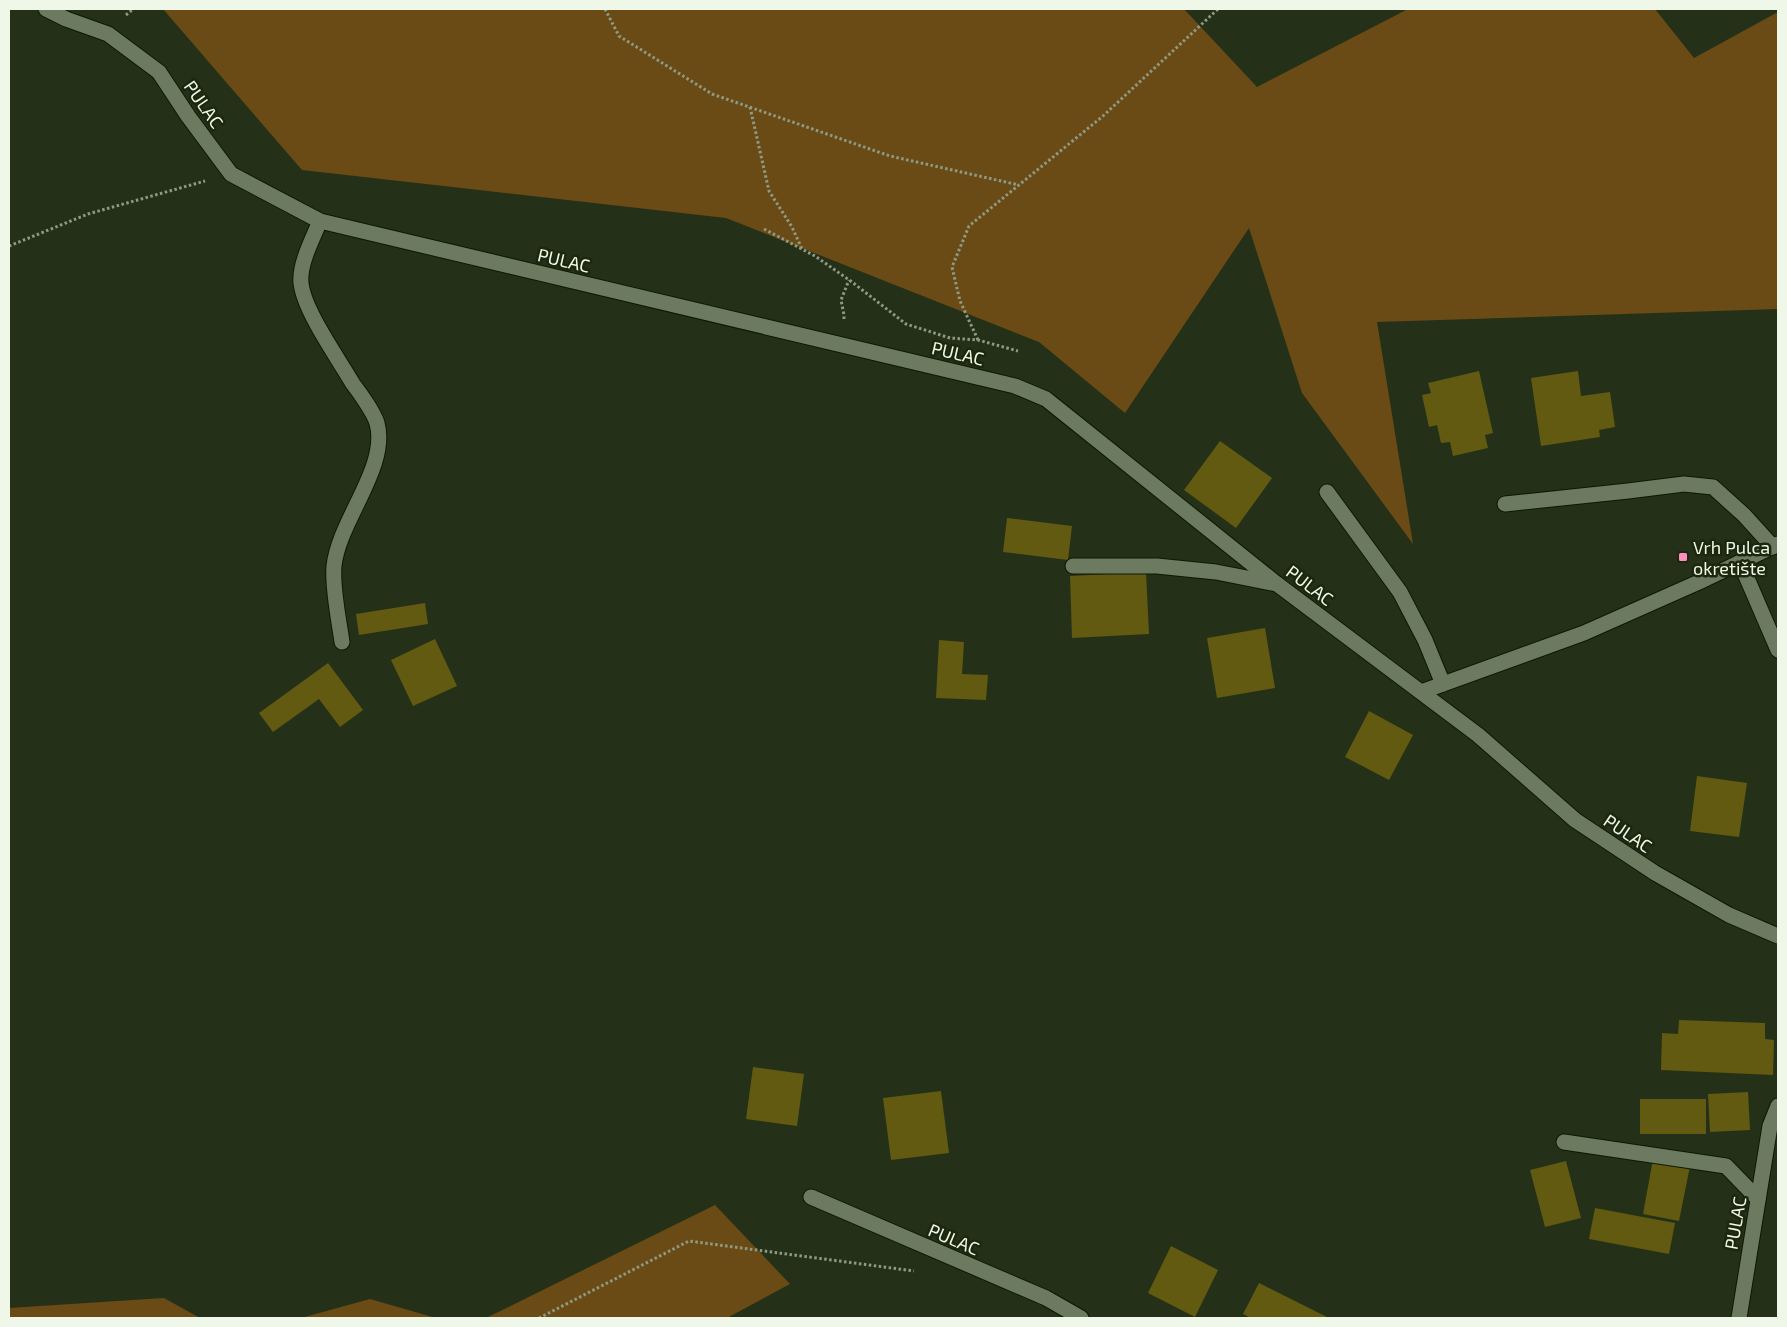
<svg xmlns="http://www.w3.org/2000/svg" width="1787" height="1327" font-family="'Exo 2',sans-serif">
<rect width="100%" height="100%" fill="#243118"/>
<g fill="#6a4b16">
<polygon points="163,9 1184,9 1257,87 1408,9 1655,9 1694,58 1778,12 1778,309 1377,322 1413,544 1302,393 1249,228 1125,413 1039,342 726,218 302,170"/>
<polygon points="715,1205 790,1284 727,1318 486,1318"/>
<polygon points="164,1298 200,1318 9,1318 9,1308"/>
<polygon points="370,1299 436,1318 301,1318"/>
</g>
<g fill="#615a10">
<polygon points="1479,371 1493,433 1485,435 1488,448 1453,456 1450,442 1441,443 1437,425 1429,427 1422,395 1431,393 1428,383"/>
<polygon points="1578,371 1581,396 1610,392 1615,427 1599,430 1600,437 1541,446 1531,378"/>
<polygon points="1220,441 1272,478 1236,528 1184,490"/>
<polygon points="1007,518 1072,526 1068,560 1003,552"/>
<polygon points="1146,572 1149,634 1072,638 1070,576"/>
<polygon points="425,603 428,624 359,635 356,614"/>
<polygon points="1265,628 1275,688 1217,698 1207,638"/>
<polygon points="435,639 457,686 413,706 391,660"/>
<polygon points="939,640 964,642 962,674 988,675 986,700 936,698"/>
<polygon points="328,663 363,710 340,727 319,699 273,732 259,713"/>
<polygon points="1369,711 1413,735 1389,780 1345,757"/>
<polygon points="1697,776 1747,783 1739,837 1690,831"/>
<polygon points="1679,1020 1765,1023 1765,1039 1774,1040 1773,1075 1661,1070 1662,1033 1678,1034"/>
<polygon points="753,1067 804,1074 797,1126 746,1119"/>
<polygon points="941,1091 949,1153 891,1160 883,1098"/>
<polygon points="1748,1092 1750,1130 1710,1132 1708,1094"/>
<rect x="1640" y="1099" width="66" height="35"/>
<polygon points="1653,1159 1690,1166 1679,1221 1643,1214"/>
<polygon points="1566,1161 1581,1218 1545,1227 1530,1170"/>
<polygon points="1595,1208 1675,1223 1669,1254 1589,1239"/>
<polygon points="1171,1246 1218,1270 1195,1317 1148,1293"/>
<polygon points="1259,1283 1329,1318 1251,1318 1243,1314"/>
</g>
<g fill="none" stroke-linecap="round" stroke-linejoin="round">
<defs>
<g id="service">
<path d="M320,221c-7,17 -21,43 -19,62 3,28 37,75 52,101 7,9 21,29 24,39 12,44 -38,97 -43,143 -2,22 5,54 8,76"/>
<polyline points="1740,562 1778,650"/>
<polyline points="1073,566 1157,566 1216,572 1277,584"/>
<polyline points="1564,1142 1726,1166 1758,1199"/>
</g>
<g id="minor">
<polyline points="46,9 66,19 108,34 159,72 188,116 231,174 320,221 1015,386 1046,399 1277,584 1478,735 1575,820 1655,873 1729,915 1778,936"/>
<polyline points="1327,492 1400,592 1425,640 1443,684"/>
<polyline points="1505,504 1628,491 1684,484 1713,487 1744,515 1773,547"/>
<polyline points="1421,692 1584,633 1699,582 1778,544"/>
<polyline points="811,1197 1046,1298 1081,1318"/>
<polyline points="1739,1318 1770,1126 1778,1106"/>
</g>
</defs>
<use href="#service" stroke="#0d1902" stroke-width="17"/>
<use href="#minor" stroke="#0d1902" stroke-width="17"/>
<g stroke="#8f9a85" stroke-width="3" stroke-dasharray="2.5 2.5" stroke-linecap="butt">
<polyline points="605,9 619,36 712,94 890,156 1019,185"/>
<polyline points="126,15 133,9"/>
<polyline points="750,107 769,191 792,227 802,249"/>
<polyline points="764,229 815,256 852,282 906,324 950,338 978,340 1018,351"/>
<polyline points="9,246 88,214 205,181"/>
<polyline points="844,319 844,315 841,300 849,280"/>
<polyline points="978,340 960,301 952,267 969,226 1103,116 1218,9"/>
<polyline points="539,1318 689,1241 914,1271"/>
</g>
<use href="#service" stroke="#6c7b5f" stroke-width="15"/>
<use href="#minor" stroke="#6c7b5f" stroke-width="15"/>
</g>
<rect fill="#fe8ebc" stroke="#1b270e" stroke-width="2" x="1678" y="552" width="10" height="10" rx="2.5"/>
<g text-anchor="middle" dominant-baseline="central" stroke-width="5" stroke-linejoin="round" paint-order="stroke">
<g font-size="18" fill="#eff8e8" stroke="#1b270e">
<text transform="translate(204 104) rotate(55)">PULAC</text>
<text transform="translate(564 260) rotate(13)">PULAC</text>
<text transform="translate(958 353) rotate(13)">PULAC</text>
<text transform="translate(1310 585) rotate(37)">PULAC</text>
<text transform="translate(1628 833) rotate(34)">PULAC</text>
<text transform="translate(1735 1223) rotate(-80)">PULAC</text>
<text transform="translate(954 1239) rotate(23)">PULAC</text>
</g>
<g font-size="18" fill="#eff8e8" stroke="#1b270e" text-anchor="start">
<text x="1693" y="547">Vrh Pulca<tspan x="1693" dy="21">okretište</tspan></text>
</g>
</g>
<rect width="1787" height="1327" fill="none" stroke="#eff8e8" stroke-width="20"/>
</svg>
